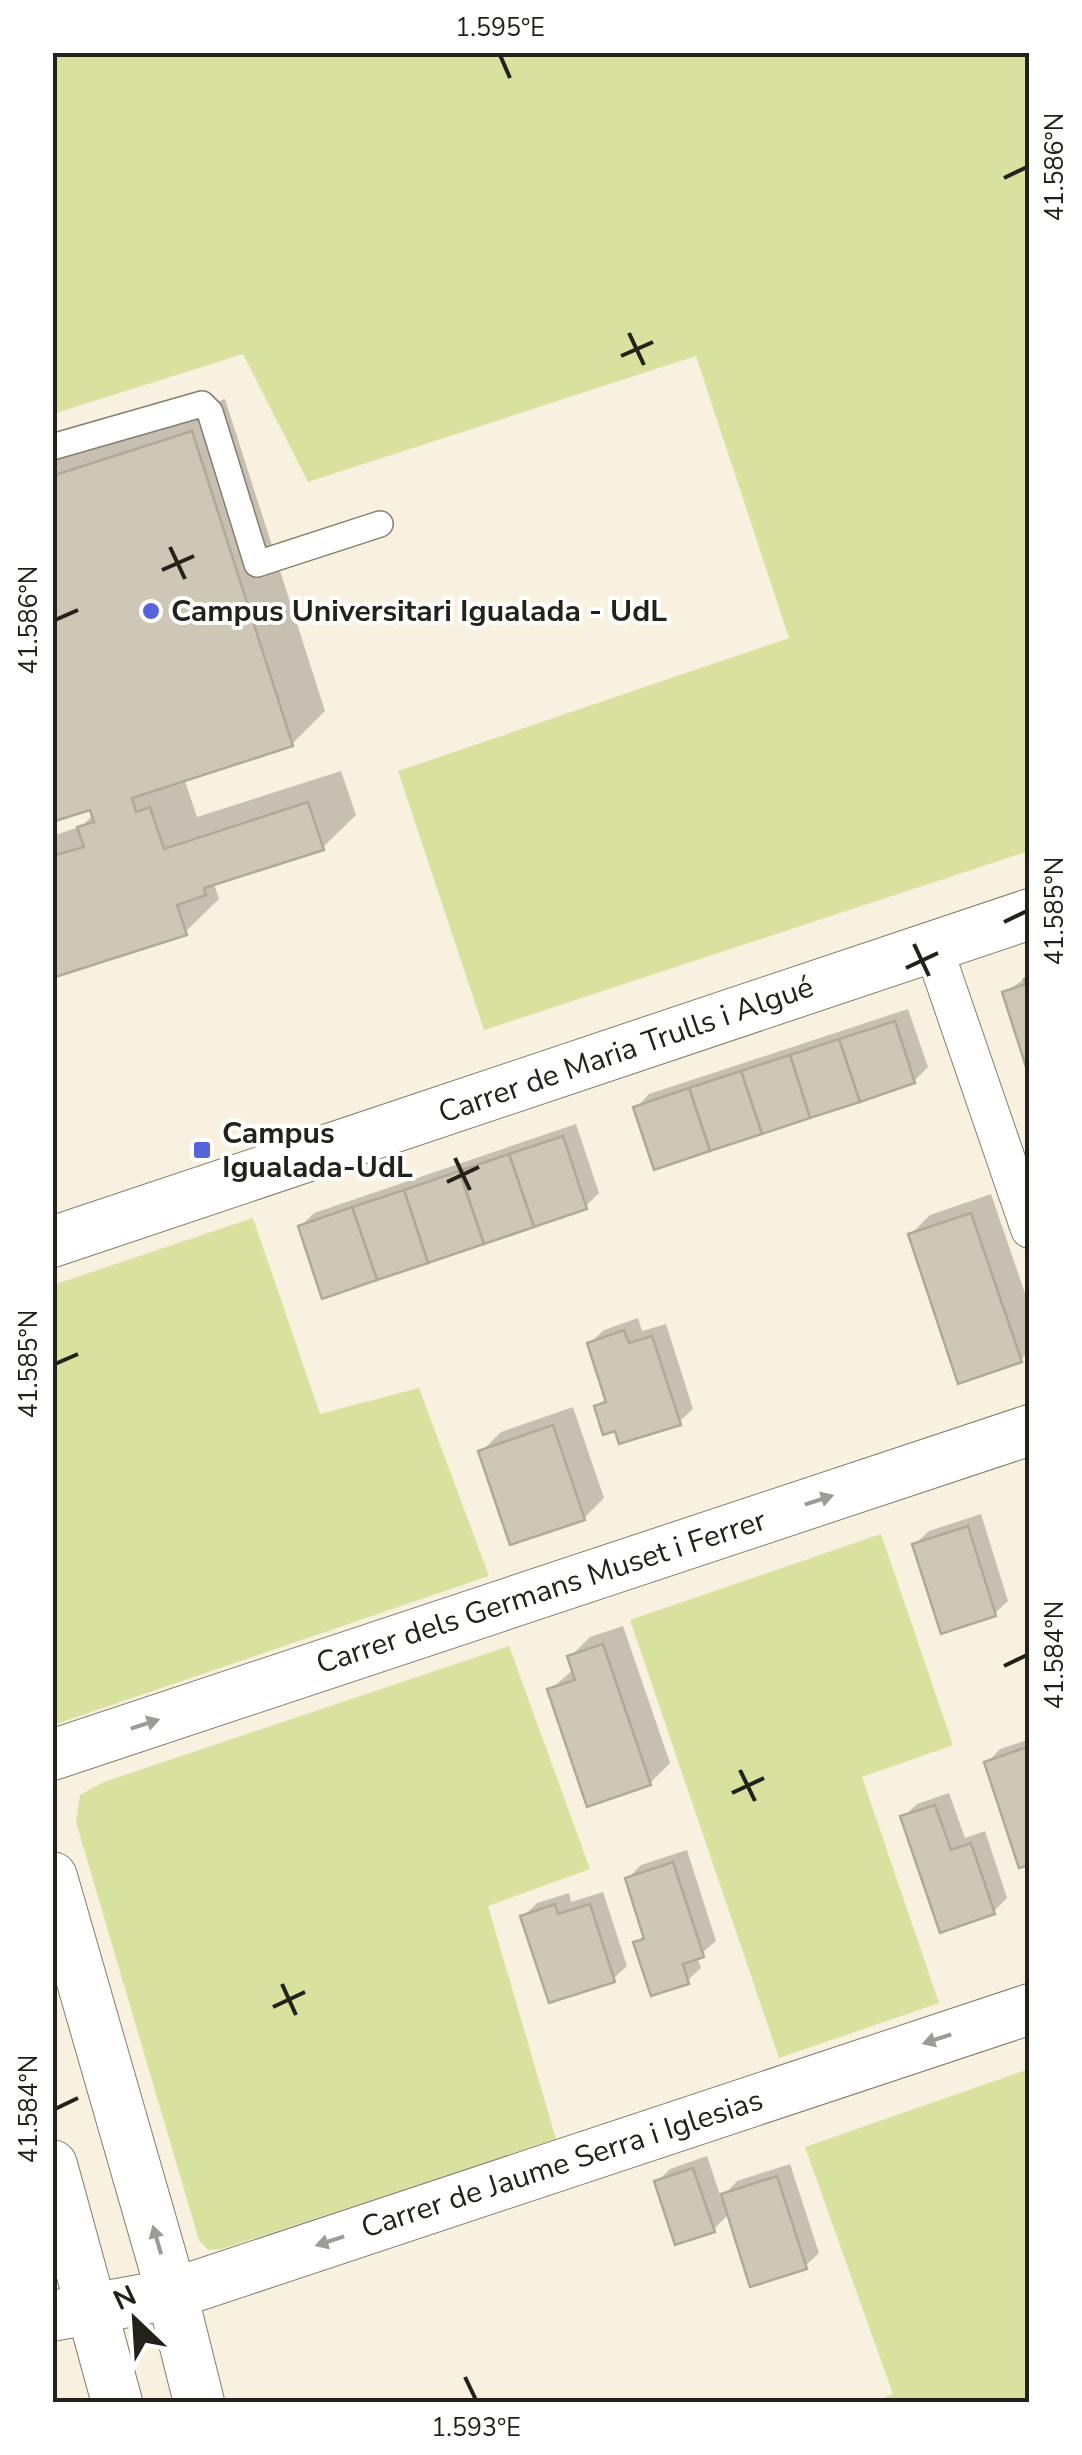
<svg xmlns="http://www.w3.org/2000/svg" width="1082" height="2455" font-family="'Nunito Sans',sans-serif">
<rect width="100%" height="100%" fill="#f9f1df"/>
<g fill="#d8e19e">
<polygon points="52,53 1029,53 1029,851 484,1030 398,771 789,638 696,356 308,482 243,354 53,414"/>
<polygon points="253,1218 320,1414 419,1388 489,1576 53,1725 53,1285"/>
<polygon points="881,1534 953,1745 862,1777 939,2003 779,2058 630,1620"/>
<polygon points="509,1646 590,1869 488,1906 556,2139 222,2249 208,2250 199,2240 76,1822 80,1795 104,1782"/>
<polygon points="1029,2069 1029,2402 873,2402 893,2394 805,2147"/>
</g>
<g fill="#0003">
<polygon points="225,399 325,711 292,744 185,781 197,817 341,771 356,815 322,848 214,884 219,899 185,932 52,975 52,836 82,826 94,814 92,807 52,820 52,455"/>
<polygon points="1030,975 1030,1066 1004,993"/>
<polygon points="908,1009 928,1067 914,1081 636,1108 649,1094"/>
<polygon points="576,1124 599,1193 586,1206 300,1227 314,1213"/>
<polygon points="991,1194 1030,1308 1030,1351 1020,1360 910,1235 930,1215"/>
<polygon points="638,1318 642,1331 666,1324 693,1409 679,1422 617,1427 597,1407 607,1397 590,1343 604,1330"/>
<polygon points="573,1407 604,1498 584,1518 481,1452 501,1432"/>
<polygon points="981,1514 1008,1601 994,1614 915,1544 929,1531"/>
<polygon points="623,1626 670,1763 650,1783 550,1690 574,1669 570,1657 590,1637"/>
<polygon points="1030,1739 1030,1862 987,1763 1000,1749"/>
<polygon points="949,1793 965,1838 985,1831 1007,1898 994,1911 903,1817 917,1804"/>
<polygon points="687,1850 716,1941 697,1957 701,1968 687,1981 636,1943 645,1934 627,1879 641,1865"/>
<polygon points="603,1892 627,1966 613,1979 523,1917 537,1903 569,1893 571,1902"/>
<polygon points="707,2156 721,2198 737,2181 790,2164 819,2253 805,2266 729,2214 713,2230 657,2182 670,2169"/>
</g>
<g fill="#cfc7b5" stroke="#b1a998" stroke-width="2.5">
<polygon points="192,431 293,746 132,798 136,812 150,807 164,849 308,802 324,850 204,888 206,895 177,905 187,935 52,978 52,856 84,847 77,827 94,822 90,810 52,822 52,476"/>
<polygon points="1030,977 1030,1069 1027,1070 1002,992 1026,984 1024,979"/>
<polygon points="895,1021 915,1083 860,1102 839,1039"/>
<polygon points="839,1039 860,1102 810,1118 790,1055"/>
<polygon points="790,1055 810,1118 762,1134 741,1071"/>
<polygon points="741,1071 762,1134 710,1151 689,1088"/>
<polygon points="689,1088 710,1151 654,1170 633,1107"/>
<polygon points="563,1136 587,1209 534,1227 509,1154"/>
<polygon points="509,1154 534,1227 484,1244 459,1171"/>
<polygon points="459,1171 484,1244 428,1263 404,1190"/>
<polygon points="404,1190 428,1263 377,1280 352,1207"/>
<polygon points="352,1207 377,1280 322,1299 298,1226"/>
<polygon points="971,1213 1022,1362 958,1384 908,1234"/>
<polygon points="624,1330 629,1343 652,1336 681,1425 619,1444 615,1431 603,1435 594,1406 606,1402 587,1343"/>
<polygon points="553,1425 585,1520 510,1545 478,1451"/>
<polygon points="968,1526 996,1616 941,1634 912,1544"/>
<polygon points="603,1644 651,1785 587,1807 547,1689 575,1680 567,1656"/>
<polygon points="1030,1746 1030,1865 1019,1868 984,1762"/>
<polygon points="935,1805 951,1850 971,1843 995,1914 940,1933 900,1816"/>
<polygon points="673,1862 704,1957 683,1964 689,1984 651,1996 633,1942 644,1939 625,1878"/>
<polygon points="555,1904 558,1914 590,1904 615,1982 549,2003 520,1916"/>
<polygon points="693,2168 715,2232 675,2245 654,2181"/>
<polygon points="777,2176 807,2269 750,2287 721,2194"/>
</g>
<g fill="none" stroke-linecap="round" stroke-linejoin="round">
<defs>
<polyline id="service" points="52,447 202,404 210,412 257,564 380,524"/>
<polyline id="pedestrian" points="933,947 1030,1229"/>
<g id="minor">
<polyline points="52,1242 1030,914"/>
<polyline points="52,1755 1030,1430"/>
<polyline points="52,1877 172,2294 199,2402"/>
<polyline points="52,2165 117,2402"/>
<polyline points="52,2316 172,2294 1030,2009"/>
</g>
</defs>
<use href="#service" stroke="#857e6e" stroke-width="28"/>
<use href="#pedestrian" stroke="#857e6e" stroke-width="40"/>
<use href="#minor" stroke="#857e6e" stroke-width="52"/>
<use href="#service" stroke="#fff" stroke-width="25"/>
<use href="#pedestrian" stroke="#fff" stroke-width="38"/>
<use href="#minor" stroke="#fff" stroke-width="50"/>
</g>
<defs><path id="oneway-solid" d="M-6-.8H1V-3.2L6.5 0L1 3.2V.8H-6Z" transform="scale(2.5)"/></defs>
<g fill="#9c9b98">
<use href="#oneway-solid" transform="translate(819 1500) rotate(-18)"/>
<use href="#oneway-solid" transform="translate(145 1724) rotate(-18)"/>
<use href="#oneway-solid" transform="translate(937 2039) rotate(162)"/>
<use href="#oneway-solid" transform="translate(157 2240) rotate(-106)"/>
<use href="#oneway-solid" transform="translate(330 2241) rotate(162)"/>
</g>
<path fill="none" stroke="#24211a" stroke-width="4" d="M500,55l10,23M1004,178l23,-11M629,333l15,32M621,356l32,-14M170,547l15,32M162,570l32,-14M55,620l23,-10M1004,922l23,-11M914,944l15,32M906,968l32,-15M455,1158l15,32M447,1182l32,-15M55,1364l23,-10M1004,1666l23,-11M740,1770l15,31M732,1793l32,-15M282,1984l14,31M273,2007l32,-15M55,2109l23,-11M465,2377l11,23"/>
<g fill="#5465db" stroke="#fff" stroke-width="4">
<circle cx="151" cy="611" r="10"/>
<rect x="192" y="1140" width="20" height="20" rx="5"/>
</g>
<g text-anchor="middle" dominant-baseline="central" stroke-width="8" stroke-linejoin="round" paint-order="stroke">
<g font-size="30" font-weight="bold" fill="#24211a" stroke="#fff" text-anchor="start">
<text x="171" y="611">Campus Universitari Igualada - UdL</text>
<text x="222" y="1133">Campus<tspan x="222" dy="34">Igualada-UdL</tspan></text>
</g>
<g font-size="30" fill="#24211a" stroke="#fff">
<text transform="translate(626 1050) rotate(-19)">Carrer de Maria Trulls i Algué</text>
<text transform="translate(541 1592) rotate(-18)">Carrer dels Germans Muset i Ferrer</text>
<text transform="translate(562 2164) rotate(-18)">Carrer de Jaume Serra i Iglesias</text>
</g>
</g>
<rect width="1082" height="2455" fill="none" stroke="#ffffff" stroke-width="110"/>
<g transform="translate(135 2320) rotate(335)" stroke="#ffffff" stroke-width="8" paint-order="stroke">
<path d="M0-8L18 38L0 25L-18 38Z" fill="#24211a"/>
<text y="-15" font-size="28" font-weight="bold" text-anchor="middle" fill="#24211a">N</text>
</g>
<rect x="55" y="55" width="972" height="2345" fill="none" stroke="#24211a" stroke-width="4"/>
<g font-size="25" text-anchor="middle" fill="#24211a">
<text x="500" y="36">1.595°E</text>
<text transform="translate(1054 167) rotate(-90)" y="9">41.586°N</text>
<text transform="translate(28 620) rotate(-90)" y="9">41.586°N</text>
<text transform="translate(1054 911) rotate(-90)" y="9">41.585°N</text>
<text transform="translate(28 1364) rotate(-90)" y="9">41.585°N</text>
<text transform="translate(1054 1655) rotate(-90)" y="9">41.584°N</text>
<text transform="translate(28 2109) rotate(-90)" y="9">41.584°N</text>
<text x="476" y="2436">1.593°E</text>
</g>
</svg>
